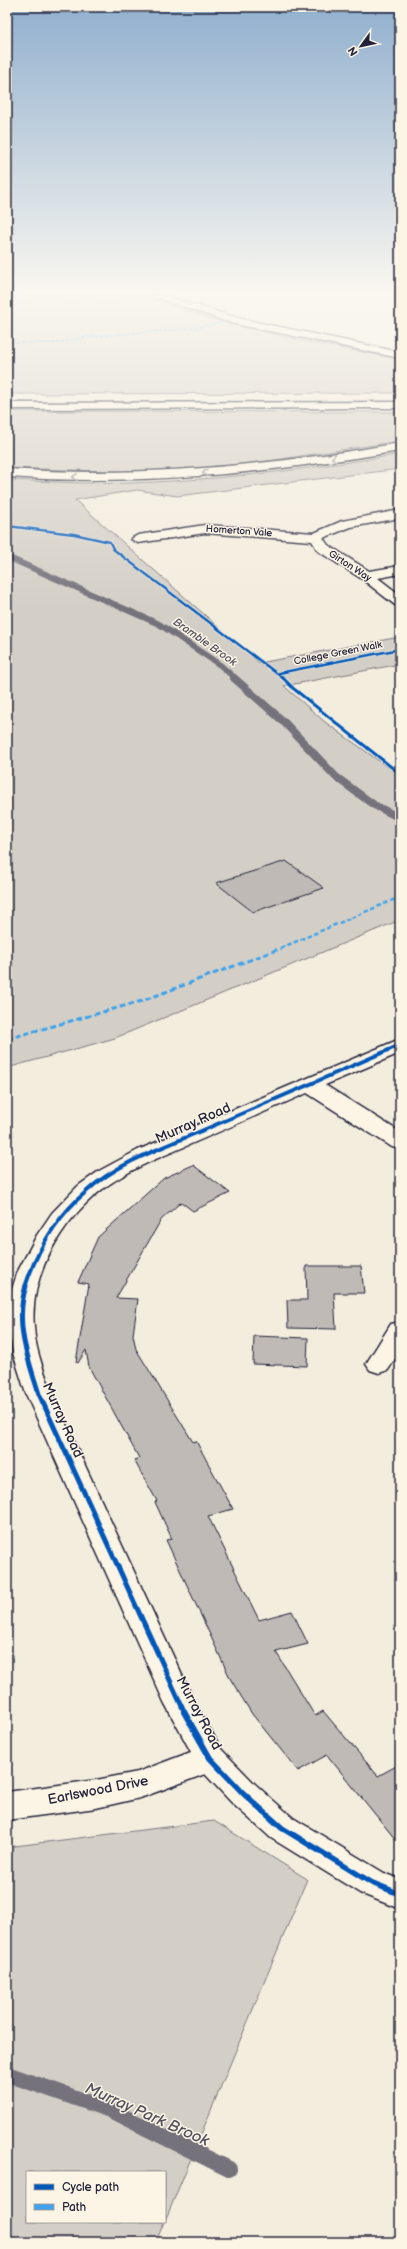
<svg xmlns="http://www.w3.org/2000/svg" width="407" height="2249" font-family="'Balsamiq Sans',sans-serif">
<rect width="100%" height="100%" fill="#f3edde"/>
<filter id="ink" filterUnits="userSpaceOnUse"><feTurbulence type="fractalNoise" baseFrequency=".025" numOctaves="2"/><feDisplacementMap in="SourceGraphic" scale="8" xChannelSelector="R" yChannelSelector="G"/><feConvolveMatrix kernelMatrix="1 2 1 2 8 2 1 2 1" color-interpolation-filters="sRGB"/></filter>
<g filter="url(#ink)">
<g fill="#d4cfc6" stroke="#7b7880">
<polygon points="7,295 140,295 211,319 237,326 307,342 400,359 400,393 7,394"/>
<polygon points="7,411 400,412 400,441 235,466 139,472 7,468"/>
<path d="M400,454v15l-223,27 -40,-6 -62,10 184,163 141,-26v27l-116,22 41,36 75,54v144l-285,118 -108,30v-588c48,2 97,5 146,2 83,-4 165,-14 247,-28z"/>
<polygon points="214,1821 307,1879 165,2221 165,2172 27,2172 27,2222 164,2222 156,2242 7,2242 7,1847"/>
</g>
<g fill="none" stroke-linecap="round" stroke-linejoin="round">
<polyline stroke="#75727b" stroke-width="6" points="7,557 159,624 220,665 236,679"/>
<polyline stroke="#75727b" stroke-width="8" points="234,678 283,721 336,777 374,805 400,818"/>
<polyline stroke="#75727b" stroke-width="16" points="7,2074 110,2110 229,2169"/>
</g>
<g fill="#bfbab6" stroke="#22223b">
<polygon points="286,861 324,888 253,912 216,883"/>
<polygon points="193,1165 230,1193 193,1211 181,1202 161,1220 116,1298 138,1299 133,1335 136,1349 193,1442 196,1441 233,1509 208,1516 259,1620 292,1611 308,1644 276,1652 315,1716 323,1711 378,1776 400,1764 400,1845 327,1755 298,1771 252,1714 231,1680 166,1540 172,1539 155,1502 157,1501 134,1460 139,1458 89,1367 86,1350 78,1363 76,1362 89,1284 78,1282 98,1237 164,1178"/>
<polygon points="306,1266 361,1266 364,1293 334,1293 336,1329 288,1328 287,1300 307,1300"/>
<polygon points="254,1336 308,1338 307,1366 253,1364"/>
</g>
<g fill="none" stroke-linecap="round" stroke-linejoin="round">
<defs>
<g id="minor">
<polygon points="400,510 400,518 351,527 323,538 328,545 369,571 400,566 400,574 378,578 400,595 400,606 395,605 362,579 318,551 312,541 205,533 138,543 131,539 138,535 205,525 314,533 342,521"/>
<path d="M400,1039v14l-75,32 75,47v17l-8,-2 -85,-54c-38,17 -77,34 -116,51 -31,13 -64,26 -91,47 -39,31 -71,85 -66,136 1,23 11,46 18,67l140,303 29,52 34,35 38,34 91,55 16,6v30l-40,-16 -89,-55 -38,-34 -28,-30 -65,24 -44,10 -89,12v-28l89,-12 42,-8 53,-20 -27,-50 -138,-308 -13,-41 -4,-26 3,-38 6,-18 19,-36 15,-22 26,-27 21,-15 39,-21z"/>
<polygon points="400,1322 400,1351 388,1370 379,1373 370,1370 366,1364 391,1324"/>
</g>
<g id="trunk">
<polygon points="149,295 163,295 237,318 400,352 400,358 231,323"/>
<polygon points="400,402 400,408 7,409 7,403"/>
<path d="M400,443v8c-132,22 -259,35 -393,26v-8c134,9 261,-3 393,-26z"/>
</g>
</defs>
<use href="#minor" stroke="#22223b" stroke-width="3"/>
<use href="#trunk" stroke="#22223b" stroke-width="3"/>
<use href="#minor" fill="#fcf5e5" fill-rule="evenodd"/>
<use href="#trunk" fill="#fcf5e5" fill-rule="evenodd"/>
<polyline stroke="#3ea2ec" stroke-width="1.5" stroke-dasharray="3 1.5" stroke-linecap="butt" points="7,343 59,343 86,337 196,328 232,320"/>
<polyline stroke="#3ea2ec" stroke-width="2.5" stroke-dasharray="4.5 2.5" stroke-linecap="butt" points="281,948 400,897"/>
<polyline stroke="#3ea2ec" stroke-width="3" stroke-dasharray="6 3" stroke-linecap="butt" points="7,1039 142,1001 284,947"/>
<defs>
<g id="cycleway-far4">
<polyline points="7,526 74,534 110,542 113,549 284,679"/>
<polyline points="279,673 400,649"/>
</g>
<polyline id="cycleway-far3" points="283,678 294,689 400,774"/>
<path id="cycleway-far2" d="M25,1287c12,-37 32,-71 62,-96 33,-30 80,-45 121,-63 64,-27 128,-55 192,-83"/>
<path id="cycleway-far1" d="M26,1286c-12,37 2,73 13,108l146,319"/>
<polyline id="cycleway" points="184,1712 210,1758 244,1794 282,1828 372,1883 400,1894"/>
</defs>
<use href="#cycleway-far4" stroke="#fcf5e5" stroke-width="4"/>
<use href="#cycleway-far3" stroke="#fcf5e5" stroke-width="5"/>
<use href="#cycleway-far2" stroke="#fcf5e5" stroke-width="6"/>
<use href="#cycleway-far1" stroke="#fcf5e5" stroke-width="8"/>
<use href="#cycleway" stroke="#fcf5e5" stroke-width="9"/>
<use href="#cycleway-far4" stroke="#0057b8" stroke-width="2.5"/>
<use href="#cycleway-far3" stroke="#0057b8" stroke-width="3"/>
<use href="#cycleway-far2" stroke="#0057b8" stroke-width="4"/>
<use href="#cycleway-far1" stroke="#0057b8" stroke-width="5"/>
<use href="#cycleway" stroke="#0057b8" stroke-width="6"/>
</g>
<defs><path id="oneway-chevron" d="M-2-3.5L2.5 0L-2 3.5" fill="none" stroke-width="1.6" stroke-linecap="round" stroke-linejoin="round"/></defs>
<g stroke="#9a9698">
<use href="#oneway-chevron" transform="translate(334 458) rotate(171)"/>
<use href="#oneway-chevron" transform="translate(205 473) rotate(175)"/>
<use href="#oneway-chevron" transform="translate(75 477) rotate(-179)"/>
</g>
</g>
<linearGradient id="sky" x2="0" y2="1"><stop stop-color="#90afce"/><stop offset="0.48" stop-color="#faf7f0"/><stop offset="1" stop-color="#faf7f0" stop-opacity="0"/></linearGradient>
<rect width="407" height="609" fill="url(#sky)"/>
<g text-anchor="middle" dominant-baseline="central" stroke-width="3" stroke-linejoin="round" paint-order="stroke">
<g font-size="10" fill="#22223b" stroke="#fcf5e5">
<text transform="translate(239 531) rotate(4)">Homerton Vale</text>
<text transform="translate(350 566) rotate(33)">Girton Way</text>
<text transform="translate(338 653) rotate(-11)">College Green Walk</text>
</g>
<g font-size="11" font-style="italic" fill="#525160" stroke="#fcf5e5">
<text transform="translate(205 642) rotate(35)">Bramble Brook</text>
</g>
<g font-size="14" fill="#22223b" stroke="#fcf5e5">
<text transform="translate(193 1123) rotate(-24)">Murray Road</text>
<text transform="translate(63 1420) rotate(66)">Murray Road</text>
<text transform="translate(199 1713) rotate(62)">Murray Road</text>
<text transform="translate(98 1790) rotate(-11)">Earlswood Drive</text>
</g>
<g font-size="16" font-style="italic" fill="#525160" stroke="#fcf5e5">
<text transform="translate(147 2115) rotate(24)">Murray Park Brook</text>
</g>
</g>
<rect width="407" height="2249" fill="none" stroke="#fcf5e5" stroke-width="24"/>
<rect x="12" y="12" width="383" height="2225" fill="none" stroke="#22223b" stroke-width="1.5" filter="url(#ink)"/>
<rect x="26" y="2171" width="140" height="52" fill="#fcf5e5" stroke="#a5a1a1"/>
<rect x="34" y="2184" width="20" height="6" fill="#0057b8" stroke="#a5a1a1"/>
<text x="62" y="2191" font-size="12" fill="#22223b">Cycle path</text>
<rect x="34" y="2204" width="20" height="6" fill="#3ea2ec" stroke="#a5a1a1"/>
<text x="62" y="2211" font-size="12" fill="#22223b">Path</text>
<g transform="translate(361 46) rotate(237)" stroke="#fcf5e5" stroke-width="3" paint-order="stroke">
<path d="M0-3L7 15L0 10L-7 15Z" fill="#22223b"/>
<text y="-6" font-size="11" font-weight="bold" text-anchor="middle" fill="#22223b">N</text>
</g>
</svg>
